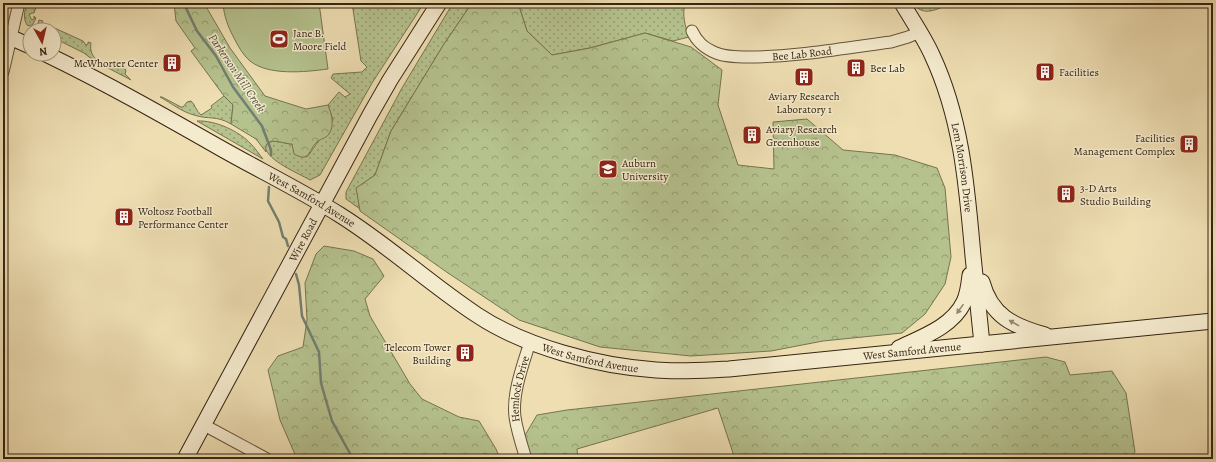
<svg xmlns="http://www.w3.org/2000/svg" width="1216" height="462" font-family="Alegreya,serif">
<defs>
<pattern id="grass-dots" width="8" height="8" patternUnits="userSpaceOnUse"><rect width="8" height="8" fill="#b5c28e"/><path d="M2 2h.1M6 6h.1" fill="none" stroke="#949d73" stroke-width="1.8" stroke-linecap="round"/></pattern>
<pattern id="forest-crowns" width="20" height="18" patternUnits="userSpaceOnUse"><rect width="20" height="18" fill="#b5c28e"/><path d="M2 6a3 3 0 1 1 6 0M12 15a3 3 0 1 1 6 0" fill="none" stroke="#949d73"/></pattern>
</defs>
<rect width="100%" height="100%" fill="#eedeb2"/>
<filter id="stains"><feTurbulence type="fractalNoise" baseFrequency=".005" numOctaves="4"/><feColorMatrix values="0 0 0 0 .2 0 0 0 0 .09 0 0 0 0 .02 0 0 0 .5 -.17"/></filter>
<radialGradient id="worn" r=".72"><stop offset=".6" stop-color="#630" stop-opacity="0"/><stop offset="1" stop-color="#630" stop-opacity=".3"/></radialGradient>
<g fill="url(#grass-dots)" stroke="#767450">
<path d="M28,3h3l5,4 -2,6h-2l-3,2 3,5 2,-1v-3l2,2 -3,6 -3,2 -3,-1c-4,-6 -3,-16 1,-22z"/>
<path d="M352,3h72l-52,80 -52,92 -10,5c-12,-7 -42,-19 -45,-33 7,-11 17,-3 27,-3l2,4 11,9 3,-1 25,-36 -5,-15 11,-13 6,5 5,-3 -19,-16 2,-4 29,-2 5,-5 -6,-6z"/>
<polygon points="453,3 472,3 444,44 391,131 375,175 357,188 360,209 346,199 346,192 402,88"/>
<path d="M518,3h167c-3,12 0,23 4,34l-16,4 -28,-8 -55,15 -38,7 -25,-24z"/>
<path d="M913,3h38c-13,6 -28,15 -38,0z"/>
<path d="M39,20l4,1 -1,2 3,3 3,-1 35,16 3,4 2,-1v-2l3,1c-3,16 13,25 27,18l4,6 4,3 -1,4 6,6 -38,-20 -9,-7 -30,-15v-8h-7l-9,-6z"/>
<path d="M224,96l9,9 -2,19c-15,-9 -22,-4 -37,-9 -12,-3 -23,-12 -34,-18h2l19,10h2l4,-5 4,-1c4,3 5,10 10,14l11,-7 -1,-2z"/>
<path d="M197,121c18,-1 42,10 54,23 4,4 8,10 12,15z"/>
</g>
<g fill="url(#forest-crowns)" stroke="#767450">
<path d="M174,3h30l26,45 35,48 41,13 22,-4c3,8 6,16 3,25 -4,10 -9,7 -14,12 -9,8 -7,21 -23,12l-2,-10c-9,0 -29,-10 -26,8l-10,-13 -25,-15 2,-19 -9,-9 -33,-45 4,-3 -19,-27z"/>
<polygon points="472,3 518,3 527,31 552,55 590,48 645,33 691,47 722,70 718,105 738,165 774,169 773,122 807,119 843,150 895,155 937,168 945,188 951,257 945,284 925,314 902,333 823,341 771,351 691,356 600,347 519,320 448,273 360,211 356,188 375,175 391,131 444,44"/>
<polygon points="324,246 354,251 373,259 384,276 365,299 370,316 410,384 422,399 459,417 479,421 496,449 500,459 297,459 280,420 268,370 278,356 303,347 307,320 305,283 316,254"/>
<polygon points="1046,357 1065,362 1070,375 1112,371 1126,393 1135,452 1130,459 735,459 718,408 577,449 578,459 527,459 521,442 537,415 567,410"/>
</g>
<path fill="#b5c28e" stroke="#767450" d="M223,3h96l9,66c-23,3 -59,7 -78,-8 -7,-6 -12,-15 -16,-23 -6,-11 -10,-22 -11,-35z"/>
<g fill="none" stroke-linecap="round" stroke-linejoin="round">
<g stroke="#727f71" stroke-width="2.5">
<polyline points="185,3 186,8 197,31 216,56 233,87 262,126 271,150 271,155"/>
<polyline points="269,187 268,201 279,222 283,237 286,239 288,246"/>
<polyline points="296,274 299,285 302,316 319,352 321,383 332,421 353,459"/>
</g>
<defs>
<g id="street">
<path id="s1" d="M692,31c5,11 12,17 24,22 9,4 22,4 33,4 47,0 95,-9 142,-15l17,-5 12,-5"/>
<polyline points="3,72 19,3"/>
<polyline points="204,425 267,459"/>
<path id="s2" d="M526,459c-4,-13 -9,-28 -11,-42 -3,-24 8,-52 15,-75"/>
</g>
<g id="secondary">
<path id="s3" d="M902,3c10,17 22,34 30,52 30,64 35,133 41,201 3,29 6,58 9,88"/>
<polyline points="3,34 30,46"/>
<path id="s4" d="M46,54c60,29 118,62 176,95 39,22 80,42 118,66 48,30 90,69 137,100 48,32 121,51 179,55 24,2 49,0 73,-1l484,-48"/>
<path d="M982,282c9,34 31,44 63,53"/>
<path d="M899,348c23,-11 53,-21 65,-46 4,-8 5,-18 6,-27"/>
<path id="s5" d="M185,459l185,-344 20,-35 49,-77"/>
</g>
</defs>
<use href="#street" stroke="#64533a" stroke-width="13"/>
<use href="#secondary" stroke="#362512" stroke-width="17"/>
<use href="#street" stroke="#f4eacd" stroke-width="11"/>
<use href="#secondary" stroke="#f4eacd" stroke-width="15"/>
</g>
<defs><path id="oneway-solid" d="M-6-.8H1V-3.2L6.5 0L1 3.2V.8H-6Z"/></defs>
<g fill="#958870">
<use href="#oneway-solid" transform="translate(960 309) rotate(125)"/>
<use href="#oneway-solid" transform="translate(1014 323) rotate(-151)"/>
</g>
<defs>
<symbol id="stadium-square" viewBox="-11 -11 22 22"><rect x="-9" y="-9" width="18" height="18" rx="4" fill="#8f2418" stroke="#f4eacd"/><path d="M0-5a6.5 5 0 1 0 0 10a6.5 5 0 1 0 0-10ZM-3.5-1.8h7v3.6h-7Z" fill="#fff"/></symbol>
<symbol id="building-square" viewBox="-11 -11 22 22"><rect x="-9" y="-9" width="18" height="18" rx="4" fill="#8f2418" stroke="#f4eacd"/><path d="M-4-6H4V6H1V3H-1V6H-4ZM-2.5-4.3h1.7v1.8h-1.7ZM.8-4.3h1.7v1.8H.8ZM-2.5-1h1.7V.8h-1.7ZM.8-1h1.7V.8H.8Z" fill="#fff"/></symbol>
<symbol id="university-square" viewBox="-11 -11 22 22"><rect x="-9" y="-9" width="18" height="18" rx="4" fill="#8f2418" stroke="#f4eacd"/><path d="M0-5L7-2L0 1L-7-2ZM-4 1L0 2.5L4 1V4Q0 6-4 4Z" fill="#fff"/></symbol>
</defs>
<g fill-rule="evenodd">
<use href="#stadium-square" x="268" y="28" width="22" height="22"/>
<use href="#building-square" x="161" y="52" width="22" height="22"/>
<use href="#building-square" x="845" y="57" width="22" height="22"/>
<use href="#building-square" x="1034" y="61" width="22" height="22"/>
<use href="#building-square" x="793" y="66" width="22" height="22"/>
<use href="#building-square" x="741" y="124" width="22" height="22"/>
<use href="#building-square" x="1178" y="133" width="22" height="22"/>
<use href="#university-square" x="597" y="158" width="22" height="22"/>
<use href="#building-square" x="1055" y="183" width="22" height="22"/>
<use href="#building-square" x="113" y="206" width="22" height="22"/>
<use href="#building-square" x="454" y="342" width="22" height="22"/>
</g>
<g text-anchor="middle" dominant-baseline="central" stroke-width="3" stroke-linejoin="round" paint-order="stroke">
<g font-size="11" fill="#362512" stroke="#f4eacd" text-anchor="start">
<text x="293" y="33">Jane B.<tspan x="293" dy="13">Moore Field</tspan></text>
<text x="158" y="63" text-anchor="end">McWhorter Center</text>
<text x="870" y="68">Bee Lab</text>
<text x="1059" y="72">Facilities</text>
<text x="804" y="96" text-anchor="middle">Aviary Research<tspan x="804" dy="13">Laboratory 1</tspan></text>
<text x="766" y="129">Aviary Research<tspan x="766" dy="13">Greenhouse</tspan></text>
<text x="1175" y="138" text-anchor="end">Facilities<tspan x="1175" dy="13">Management Complex</tspan></text>
<text x="622" y="163">Auburn<tspan x="622" dy="13">University</tspan></text>
<text x="1080" y="188">3-D Arts<tspan x="1080" dy="13">Studio Building</tspan></text>
<text x="138" y="211">Woltosz Football<tspan x="138" dy="13">Performance Center</tspan></text>
<text x="451" y="347" text-anchor="end">Telecom Tower<tspan x="451" dy="13">Building</tspan></text>
</g>
<g font-size="11" fill="#362512" stroke="#f4eacd">
<text stroke="none"><textPath href="#s1" startOffset="120">Bee Lab Road</textPath></text>
<text stroke="none"><textPath href="#s3" startOffset="177">Lem Morrison Drive</textPath></text>
<text stroke="none"><textPath href="#s4" startOffset="303">West Samford Avenue</textPath></text>
<text stroke="none"><textPath href="#s5" startOffset="249">Wire Road</textPath></text>
<text stroke="none"><textPath href="#s4" startOffset="951">West Samford Avenue</textPath></text>
<text stroke="none"><textPath href="#s4" startOffset="627">West Samford Avenue</textPath></text>
<text stroke="none"><textPath href="#s2" startOffset="72">Hemlock Drive</textPath></text>
</g>
<g font-size="12" font-style="italic" fill="#545242" stroke="#f4eacd">
<text transform="translate(237 73) rotate(56)">Parkerson Mill Creek</text>
</g>
</g>
<rect width="1216" height="462" fill="none" stroke="#eedeb2" stroke-width="16"/>
<rect x="4" y="4" width="1208" height="454" fill="none" stroke="#362512" stroke-width="2"/>
<rect x="8" y="8" width="1200" height="446" fill="none" stroke="#362512"/>
<g transform="translate(42 42) rotate(172)"><circle r="19" fill="#f4eacd" stroke="#a89b82"/>
<path d="M0-3L7 15L0 10L-7 15Z" fill="#8f2418"/>
<text y="-6" font-size="11" font-weight="bold" text-anchor="middle" fill="#362512">N</text>
</g>
<rect width="100%" height="100%" filter="url(#stains)"/>
<rect width="100%" height="100%" fill="url(#worn)"/>
</svg>
